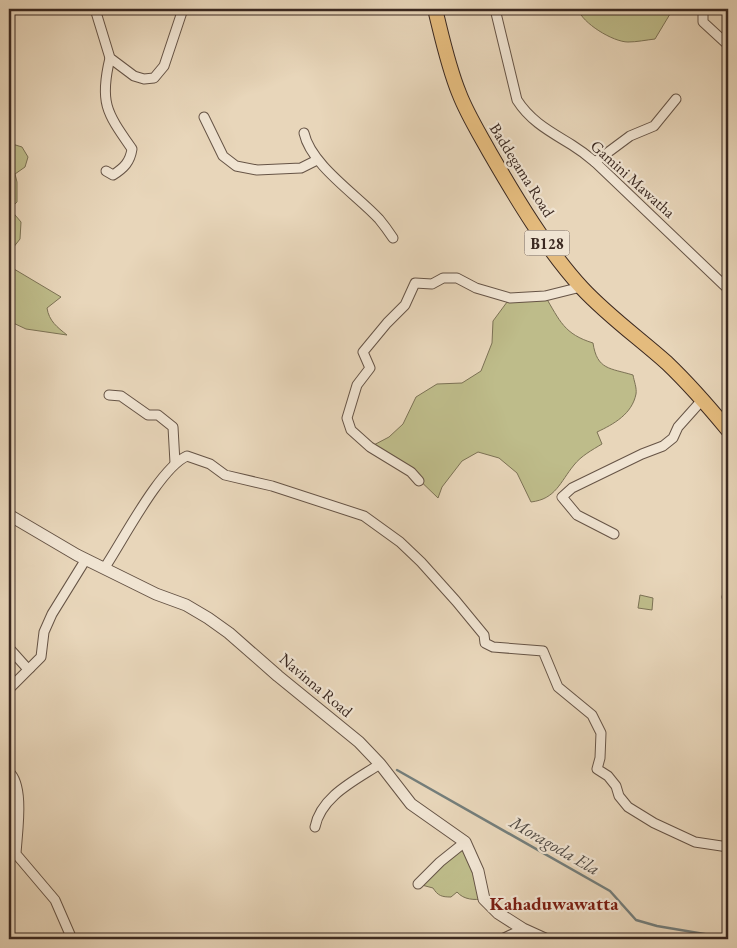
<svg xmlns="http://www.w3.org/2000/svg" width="737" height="948" font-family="'EB Garamond',serif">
<rect width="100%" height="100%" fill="#e8d6ba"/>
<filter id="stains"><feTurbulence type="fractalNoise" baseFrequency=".004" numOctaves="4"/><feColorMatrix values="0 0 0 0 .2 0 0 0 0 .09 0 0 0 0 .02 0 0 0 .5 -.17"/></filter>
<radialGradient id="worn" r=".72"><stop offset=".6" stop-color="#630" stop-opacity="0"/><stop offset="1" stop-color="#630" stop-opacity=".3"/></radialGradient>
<g fill="#bebc8a" stroke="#7c7255">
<path d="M578,9h95l-18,30c-9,1 -18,3 -27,3 -15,0 -46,-19 -50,-33z"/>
<polygon points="9,143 22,147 28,157 25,167 15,174 17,182 17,202 10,209 21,222 20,239 9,253"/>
<path d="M9,266l52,31 -14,11c2,13 10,19 20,27l-41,-6 -17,-8z"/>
<path d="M545,296c15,25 19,38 48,47 4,27 17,25 40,32 1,6 4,13 3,19 -4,20 -22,30 -39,38l5,12c-10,6 -21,12 -28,21 -14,17 -18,34 -43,37l-14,-29 -18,-15 -21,-6 -16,9 -20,26 -4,11 -27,-26 -41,-25 19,-10 14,-13 13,-27 21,-13 25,-1 19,-12 11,-28 1,-22 17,-23z"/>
<polygon points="640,595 653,598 652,610 638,608"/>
<path d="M465,842l19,57c-10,1 -20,1 -27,-7l-6,5c-9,0 -13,-1 -18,-9l-15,-4z"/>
</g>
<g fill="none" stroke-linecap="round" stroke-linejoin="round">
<polyline stroke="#747e7b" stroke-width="2.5" points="397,770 610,891 636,920 657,926 728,938"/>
<defs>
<g id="minor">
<polyline points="95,9 110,58 134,76 144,79 154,78 164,66 183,9"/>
<path d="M495,9l22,91c14,22 34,32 55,45 8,5 16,11 23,17l133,127"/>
<polyline points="706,9 703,12 703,22 728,45"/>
<polyline points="204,117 223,156 236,166 257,170 301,168 317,160"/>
<path d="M304,133c7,32 53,62 75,86 5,6 10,13 14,19"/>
<polyline points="595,162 630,136 654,126 676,99"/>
<path d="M106,171l7,4c11,-7 17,-13 19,-26 -25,-36 -33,-46 -22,-91"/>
<polyline points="109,395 121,396 148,415 158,415 173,427 175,463"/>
<polyline points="419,481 411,472 370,447 351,430 347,418 357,385 370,368 363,352 387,323 405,305 415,283 432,284 443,278 457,278 476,288 510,298 545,296 581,287"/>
<polyline points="614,534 577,515 562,497 572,488 642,454 663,446 673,438 678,427 703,399"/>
<path d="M107,569v-5c17,-26 54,-97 80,-108l23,8 15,11 47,11 92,30 36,26 21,20 35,39 28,34 1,8 8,4 50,4 15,36 34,28 9,18 -1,25 -3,11 11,7 8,10 3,10 9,11 26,16 41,19 33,5"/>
<polyline points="727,597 728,597"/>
<polyline points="9,648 26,667 30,668"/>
<polyline points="9,689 41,657 44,632 52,614 86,559"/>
<path d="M9,772c16,14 8,61 7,82l39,46 17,39"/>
<path d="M315,827c6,-31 41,-47 65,-63"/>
<polyline points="418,884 440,862 465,842"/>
<polyline points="502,939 523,929"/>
</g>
<polyline id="tertiary" points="9,515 77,555 156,594 186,605 208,618 229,633 278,676 359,742 380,764 411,804 465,842 478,871 484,899 498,913 523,929 545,939"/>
<path id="primary" d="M435,9c7,28 13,57 24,84 8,21 20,40 31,60 26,45 57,97 92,135 26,28 57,50 85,75 22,21 42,44 61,67"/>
</defs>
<use href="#minor" stroke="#665446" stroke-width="11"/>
<use href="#tertiary" stroke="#665446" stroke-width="13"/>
<use href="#primary" stroke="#3a2820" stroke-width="16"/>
<use href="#minor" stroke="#f0e4d2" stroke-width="9"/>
<use href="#tertiary" stroke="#f0e4d2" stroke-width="11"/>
<use href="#primary" stroke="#e4bb7d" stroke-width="14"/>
</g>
<g text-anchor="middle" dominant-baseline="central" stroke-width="4.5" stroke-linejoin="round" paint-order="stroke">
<rect fill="#f0e4d2" stroke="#716055" stroke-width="1" x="524.5" y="230.5" width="45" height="25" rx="4"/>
<g font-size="15" font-weight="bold" fill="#3a2820">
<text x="547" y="243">B128</text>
</g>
<g font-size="16" fill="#3a2820" stroke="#f0e4d2">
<text transform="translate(522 170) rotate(58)">Baddegama Road</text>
<text transform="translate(633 179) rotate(42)">Gamini Mawatha</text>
<text transform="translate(316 685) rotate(40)">Navinna Road</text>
</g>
<g font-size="18" font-style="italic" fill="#524c46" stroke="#f0e4d2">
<text transform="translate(555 845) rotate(30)">Moragoda Ela</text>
</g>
<g font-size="19" font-weight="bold" fill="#7a1f14" stroke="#f0e4d2">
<text x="554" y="903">Kahaduwawatta</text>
</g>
</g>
<rect width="737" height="948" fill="none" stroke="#e8d6ba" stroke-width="30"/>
<rect x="10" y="10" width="717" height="928" fill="none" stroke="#3a2820" stroke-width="2.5"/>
<rect x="15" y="15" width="707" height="918" fill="none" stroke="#3a2820"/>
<rect width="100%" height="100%" filter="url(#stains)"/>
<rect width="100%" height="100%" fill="url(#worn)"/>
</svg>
